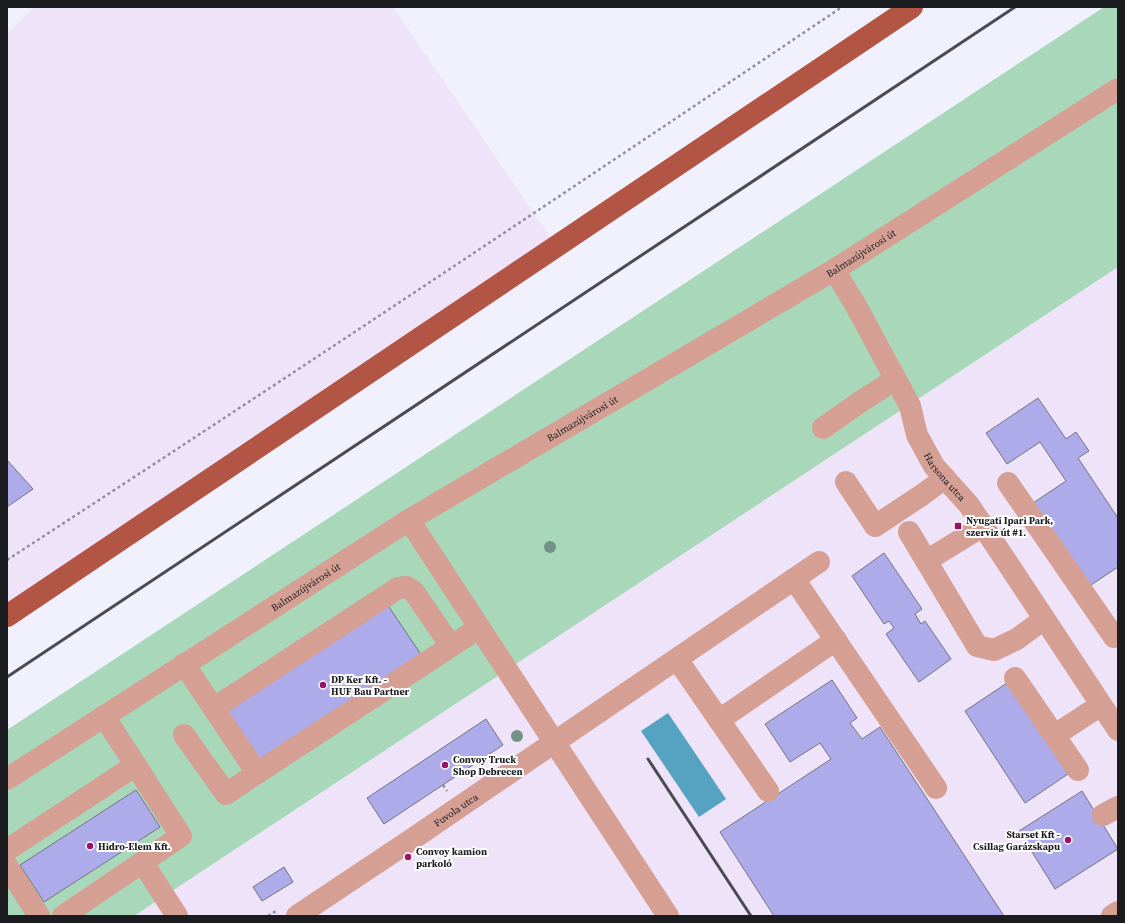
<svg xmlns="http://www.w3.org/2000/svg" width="1125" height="923" font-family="'Source Serif 4',serif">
<rect width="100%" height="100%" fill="#f0f1fc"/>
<g fill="#eee3f8">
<polygon points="34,7 393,7 557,247 7,608 7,34"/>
<polygon points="1118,267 1118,916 134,916"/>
</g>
<polygon fill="#a9d7ba" points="1104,7 1118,7 1118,267 134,916 7,916 7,730"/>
<polygon fill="#55a3c1" points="668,713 726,799 699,817 641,731"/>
<g fill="#adabe9" stroke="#74747e">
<polygon points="1038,398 1066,439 1076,432 1089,451 1078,458 1118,518 1118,567 1088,587 1033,503 1066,481 1040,442 1007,464 986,433"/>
<polygon points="7,460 33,489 7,507"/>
<polygon points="884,553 922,609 915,614 921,624 925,621 951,659 919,682 886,634 894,628 889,621 884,624 852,576"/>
<polygon points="387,604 422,656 259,765 224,714"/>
<polygon points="832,680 857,718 850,723 862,739 880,727 1004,916 774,916 720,832 831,759 820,743 790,762 765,724"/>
<polygon points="1007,683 1068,774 1025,803 965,711"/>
<polygon points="486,719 503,745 384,824 367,798"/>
<polygon points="136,790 160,827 44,902 20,865"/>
<polygon points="1082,791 1118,849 1055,889 1019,831"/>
<polygon points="284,867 293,882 262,901 253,887"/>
</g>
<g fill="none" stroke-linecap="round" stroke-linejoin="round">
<g stroke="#909199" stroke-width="2.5" stroke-dasharray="3 3" stroke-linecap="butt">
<path d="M7,560c280,-182 558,-367 835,-553"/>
<polyline points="443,785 447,791"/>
<polyline points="268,916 276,911"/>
</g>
<g stroke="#d59f94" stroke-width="22">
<path id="s1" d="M834,270l21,34 55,102 7,29 17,31 35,39 149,225"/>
<polyline points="823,428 860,402 896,379"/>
<polyline points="846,482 875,526 922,495 945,478"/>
<polyline points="1008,483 1114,637"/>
<polyline points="409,520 668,916"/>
<polyline points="909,532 977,646 994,650 1017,639 1044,619"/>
<polyline points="926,561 983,526"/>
<polyline points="794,579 936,788"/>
<polyline points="677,659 768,791"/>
<polyline points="184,664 257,773 479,628"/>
<polyline points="1015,678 1078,770"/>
<polyline points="214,708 398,588 407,587 414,592 451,646"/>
<polyline points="719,720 836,640"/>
<polyline points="184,735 226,794 257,773"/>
<polyline points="1055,735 1101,705"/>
<path id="s2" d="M7,779l402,-259 425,-250 284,-181"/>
<polyline points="1103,815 1118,807"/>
<polyline points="7,850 136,765"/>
<polyline points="143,863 177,916"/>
<polyline points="7,866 39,916"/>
<polyline points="63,916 181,836 104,716"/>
<path id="s3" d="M297,916l111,-74 411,-280"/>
<polyline points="1112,916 1118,912"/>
</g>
<polyline stroke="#b35544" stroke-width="22" points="7,616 912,7"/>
<g stroke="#4b4c52" stroke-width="3">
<polyline points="7,677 1015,7"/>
<polyline points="648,759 751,916"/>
</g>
</g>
<g fill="#749188">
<circle cx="550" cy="547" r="6"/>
<circle cx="517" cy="736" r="6"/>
</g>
<g fill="#991366" stroke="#fff" stroke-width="1.5">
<rect x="954" y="522" width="8" height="8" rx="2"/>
<circle cx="323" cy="685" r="4"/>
<circle cx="445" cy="765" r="4"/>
<circle cx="1068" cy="840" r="4"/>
<circle cx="90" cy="846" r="4"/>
<circle cx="408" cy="857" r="4"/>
</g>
<g text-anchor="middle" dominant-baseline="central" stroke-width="4" stroke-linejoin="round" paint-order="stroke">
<g font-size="10" fill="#1b1c20" stroke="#fff">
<text stroke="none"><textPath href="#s2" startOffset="1003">Balmazújvárosi út</textPath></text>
<text stroke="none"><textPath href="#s2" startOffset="679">Balmazújvárosi út</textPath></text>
<text stroke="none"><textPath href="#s1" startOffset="236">Harsona utca</textPath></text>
<text stroke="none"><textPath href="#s2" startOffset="355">Balmazújvárosi út</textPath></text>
<text stroke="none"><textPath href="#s3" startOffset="191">Fuvola utca</textPath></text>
</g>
<g font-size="10" font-weight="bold" fill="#1b1c20" stroke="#fff" text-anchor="start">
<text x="966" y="520">Nyugati Ipari Park,<tspan x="966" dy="12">szerviz út #1.</tspan></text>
<text x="331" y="679">DP Ker Kft. -<tspan x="331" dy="12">HUF Bau Partner</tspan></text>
<text x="453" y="759">Convoy Truck<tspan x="453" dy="12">Shop Debrecen</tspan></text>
<text x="1060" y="834" text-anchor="end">Starset Kft -<tspan x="1060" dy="12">Csillag Garázskapu</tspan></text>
<text x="98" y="846">Hidro-Elem Kft.</text>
<text x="416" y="851">Convoy kamion<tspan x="416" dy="12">parkoló</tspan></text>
</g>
</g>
<rect width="1125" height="923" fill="none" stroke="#1b1c20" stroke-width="16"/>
</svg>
